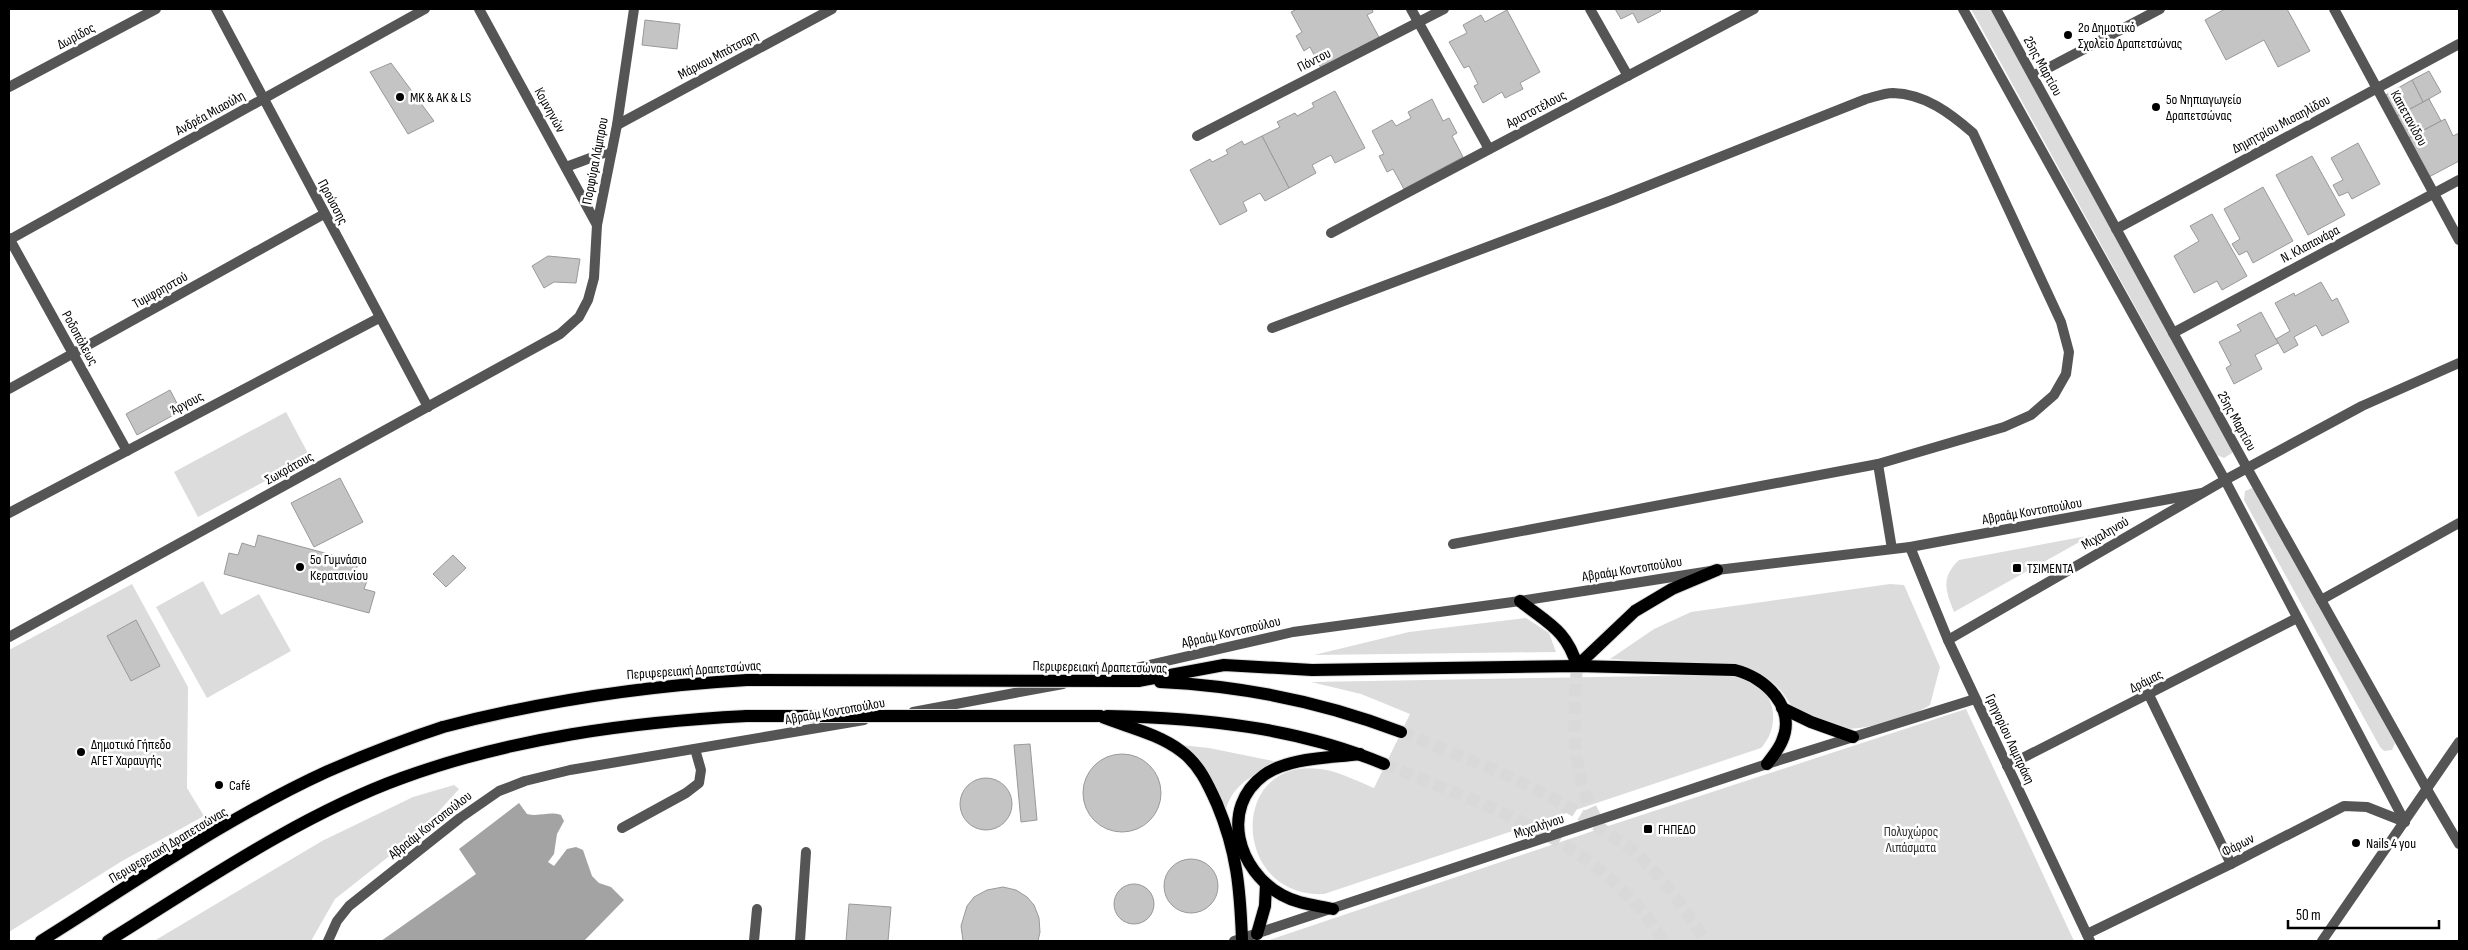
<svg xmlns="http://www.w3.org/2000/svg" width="2468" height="950" font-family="'Sofia Sans Condensed',sans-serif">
<rect width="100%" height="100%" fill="#fff"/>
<g fill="#dcdcdc">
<polygon points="1971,9 1990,9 2232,447 2232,453 2224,458 2217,455"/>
<polygon points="286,412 310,457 198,517 174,472"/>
<polygon points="2252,488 2255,489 2395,743 2392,750 2384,751 2380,747 2244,500 2245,491"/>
<path d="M2092,535l-138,77c-9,-22 -13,-35 5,-52z"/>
<polygon points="203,581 221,615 259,594 291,651 207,698 156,607"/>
<polygon points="132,584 188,687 187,788 204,816 122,861 9,932 9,650"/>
<path d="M1890,584l14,1 36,82 -10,38c-16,11 -68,27 -88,23 -15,-2 -37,-11 -49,-21 -4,-4 -7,-10 -11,-15 -11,-14 -25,-20 -42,-24l-130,-9 44,-30 37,-17z"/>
<polygon points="1526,618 1549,633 1556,652 1314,655 1409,632"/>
<path d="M1714,675c13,1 27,1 38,7 26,13 27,47 9,66l-437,146c-92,5 -97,-137 -4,-125 18,2 37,12 54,19l36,-74 -49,-20 -50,-12z"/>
<polygon points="1966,709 2074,941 1266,941 1602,828"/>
<path d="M1181,745l28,3 69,14c-25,13 -47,23 -53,51z"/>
<polygon points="454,785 459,789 421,831 335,899 311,941 154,941 322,841 413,797"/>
</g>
<path fill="#a3a3a3" d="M519,803l8,11c13,3 22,-3 34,1l3,6 -7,13 -3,20 -6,8 6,4 13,-17 9,-2 7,3 9,26 7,7 12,4 13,13 -40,41h-203l95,-67 -17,-25z"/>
<g fill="#c4c4c4" stroke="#999">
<polygon points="1297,9 1372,9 1373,12 1367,15 1380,39 1342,56 1322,70 1310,47 1304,51 1296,36 1302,32 1291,12"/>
<polygon points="1615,9 1659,9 1661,11 1638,23 1633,13 1621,19"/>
<polygon points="2225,9 2287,9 2310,51 2278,67 2264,40 2226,60 2205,20"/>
<polygon points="1507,10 1540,72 1520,83 1523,89 1505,98 1502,92 1483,103 1474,86 1478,84 1469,66 1464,68 1449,42 1467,33 1463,25 1481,15 1485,22"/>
<polygon points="645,20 680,24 677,49 642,45"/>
<polygon points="391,63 434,121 408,134 370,72"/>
<polygon points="2429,71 2441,92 2423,102 2412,80"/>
<polygon points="2412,80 2423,102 2395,117 2384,96"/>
<polygon points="1335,91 1365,148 1335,163 1331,155 1312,165 1316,173 1289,188 1262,136 1280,127 1277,122 1295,113 1297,116 1314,107 1312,103"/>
<polygon points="1432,99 1443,121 1449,118 1457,133 1452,136 1463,157 1404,189 1393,169 1387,172 1379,156 1384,154 1372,131 1392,120 1396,126 1411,118 1408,112"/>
<polygon points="2429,99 2441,121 2407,139 2395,117"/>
<polygon points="2445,119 2453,136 2459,133 2459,161 2427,178 2407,139"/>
<polygon points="1262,136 1289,188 1265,201 1260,193 1243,202 1247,211 1220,225 1190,170 1210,159 1212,162 1228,154 1226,150 1242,141 1244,145"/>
<polygon points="2358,143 2380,184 2352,199 2348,192 2339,196 2333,185 2343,180 2331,158"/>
<polygon points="2312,156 2345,215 2308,235 2276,175"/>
<polygon points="2263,187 2293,241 2253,263 2247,251 2239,255 2232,244 2240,239 2224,209"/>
<polygon points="2212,214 2247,276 2222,290 2217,281 2194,293 2174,256 2199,241 2190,226"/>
<polygon points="548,256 580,259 576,283 554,282 544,288 532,266"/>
<polygon points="2321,282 2332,301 2337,298 2349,322 2322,336 2316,325 2294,337 2298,345 2284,353 2276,339 2290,331 2275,303 2294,293 2295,296"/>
<polygon points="2261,312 2278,343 2255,355 2262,369 2234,384 2226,368 2231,365 2219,342 2241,331 2237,325"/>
<polygon points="170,390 181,411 137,435 126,414"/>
<polygon points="340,478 363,522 314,547 291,503"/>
<polygon points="258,535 358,562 355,575 368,578 364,589 375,592 369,613 224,574 229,553 238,555 242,543 255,547"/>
<polygon points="453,555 466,568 446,587 433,574"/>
<polygon points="136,620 160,666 131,681 107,636"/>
<polygon points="1030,744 1037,820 1021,822 1014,745"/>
<circle cx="1122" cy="793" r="39"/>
<circle cx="986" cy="804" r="26"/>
<circle cx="1191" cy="886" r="27"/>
<circle cx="1134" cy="904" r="20"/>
<polygon points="1003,887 1016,890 1027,897 1034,905 1039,918 1040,932 1038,941 963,941 961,926 967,906 974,897 987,890"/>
<polygon points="849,904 891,907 888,941 846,941"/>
</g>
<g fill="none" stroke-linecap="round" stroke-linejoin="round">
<g stroke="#d9d9d9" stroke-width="12" stroke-dasharray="12 6" stroke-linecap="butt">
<path d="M1577,666c-4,55 -7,109 22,158"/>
<path d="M1401,732c71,29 143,54 205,100 11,7 22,14 31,22 27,26 49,55 68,87"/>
<path d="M1384,764c102,42 219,77 279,177"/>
</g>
<defs>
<g id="primary">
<path d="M1520,601c27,22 47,29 57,65l58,-55 37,-22 45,-19"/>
<path d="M1138,681l86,-16 88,5 265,-4 158,4c30,7 62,38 47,71 -3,8 -10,16 -15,23"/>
<path d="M1160,682c84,4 163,20 241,50"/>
<polyline points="1782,708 1811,722 1853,737"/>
<path d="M1100,716c26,11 57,17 81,35 18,13 27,33 36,53 20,48 23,84 25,135"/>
<path d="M1107,716c95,2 189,11 277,48"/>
<path d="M1333,909c-18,-4 -35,-5 -51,-14 -44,-24 -63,-87 -18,-120 25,-18 67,-17 96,-21"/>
<polyline points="1257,934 1265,906 1266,884"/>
<path d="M41,941c93,-58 185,-123 285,-169 39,-17 77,-32 117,-45"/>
<path d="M108,941c92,-57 192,-126 294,-163 110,-40 228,-56 345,-62"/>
</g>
</defs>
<use href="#primary" stroke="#dbdbdb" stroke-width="14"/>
<g stroke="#555" stroke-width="10">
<path d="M1272,328l340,-128 254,-101c8,-2 18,-6 27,-6 32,1 57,20 80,40l88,189 8,30 -3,22 -12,21 -23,20 -27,12 -126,37"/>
<polyline points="1453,544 1878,464 1892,549"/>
<polyline points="622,828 686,793 699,783 701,770 695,749"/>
<polyline points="754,941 757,909"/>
<polyline points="800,941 806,852"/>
</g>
<polyline stroke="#555" stroke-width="10" points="1411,9 1489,149"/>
<g stroke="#555" stroke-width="10">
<polyline points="216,9 428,407"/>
<polyline points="479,9 597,225"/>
<polyline points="1590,9 1628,76"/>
<polyline points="2334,9 2459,240"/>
<polyline points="2033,76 2160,9"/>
<polyline points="9,87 156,9"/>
<polyline points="617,125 832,9"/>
<polyline points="1197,136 1444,9"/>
<polyline points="566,167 612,150"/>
<polyline points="2116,229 2459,44"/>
<polyline points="1331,233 1754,9"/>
<polyline points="9,238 127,451"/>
<polyline points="9,240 425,9"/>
<polyline points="2173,333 2459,180"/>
<polyline points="9,389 324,214"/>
<polyline points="9,513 379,318"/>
<polyline points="2321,600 2459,523"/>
<polyline points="9,637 560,334 579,317 588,300 594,278 597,225 617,125 634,9"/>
<polyline points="2149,695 2231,864"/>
<polyline points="2007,766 2297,618"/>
<polyline points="2428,791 2459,844"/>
<polyline points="2087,934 2231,864 2344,806 2367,807 2405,822"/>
</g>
<g stroke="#555" stroke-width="10">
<polyline points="1963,9 2225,480 2405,822"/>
<polyline points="1996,9 2247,468 2428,791"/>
<polyline points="1910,547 1948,640 2090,941"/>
<polyline points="1948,640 2225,480 2362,406 2459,363"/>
<polyline points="1092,678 1293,632 1520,601 1717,570 1910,547 2202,493"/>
<polyline points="913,712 1063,684"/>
<polyline points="328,941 337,921 349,906 460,818 499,791 525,781 570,770 864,720"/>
<polyline points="1234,941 1767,764 1975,699"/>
<polyline points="2322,941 2459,742"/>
</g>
<use href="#primary" stroke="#000" stroke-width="12"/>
<defs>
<g id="primary-bridge">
<polyline points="747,716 1100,716"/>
<path d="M443,727c100,-26 200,-41 304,-47l391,1"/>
</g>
</defs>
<use href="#primary-bridge" stroke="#dbdbdb" stroke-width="14" stroke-linecap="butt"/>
<use href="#primary-bridge" stroke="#000" stroke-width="12"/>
</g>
<g fill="#000" stroke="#fff" stroke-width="2">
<circle cx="2068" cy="35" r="5"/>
<circle cx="400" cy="97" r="5"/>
<circle cx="2156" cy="107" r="5"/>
<circle cx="300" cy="567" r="5"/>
<rect x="2012" y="563" width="10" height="10" rx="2.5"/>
<circle cx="81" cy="752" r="5"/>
<circle cx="219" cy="785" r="5"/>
<rect x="1643" y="824" width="10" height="10" rx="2.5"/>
<circle cx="2356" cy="843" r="5"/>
</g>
<g text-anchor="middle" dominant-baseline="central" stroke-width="5" stroke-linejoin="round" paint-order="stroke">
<g font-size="14" fill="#000" stroke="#fff" text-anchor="start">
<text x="2078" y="27">2ο Δημοτικό<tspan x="2078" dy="16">Σχολείο Δραπετσώνας</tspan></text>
<text x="410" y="97">MK &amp; AK &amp; LS</text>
<text x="2166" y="99">5ο Νηπιαγωγείο<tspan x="2166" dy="16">Δραπετσώνας</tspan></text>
<text x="310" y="559">5ο Γυμνάσιο<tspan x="310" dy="16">Κερατσινίου</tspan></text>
<text x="2027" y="568">ΤΣΙΜΕΝΤΑ</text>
<text x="91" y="744">Δημοτικό Γήπεδο<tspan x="91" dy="16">ΑΓΕΤ Χαραυγής</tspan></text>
<text x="229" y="785">Café</text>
<text x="1658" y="829">ΓΗΠΕΔΟ</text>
<text x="2366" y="843">Nails 4 you</text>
</g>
<g font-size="14" fill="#000" stroke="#fff">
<text transform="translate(76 36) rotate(-28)">Δωρίδος</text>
<text transform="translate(718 55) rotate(-28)">Μάρκου Μπότσαρη</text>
<text transform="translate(1314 60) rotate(-27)">Πόντου</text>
<text transform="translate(2043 66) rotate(61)">25ης Μαρτίου</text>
<text transform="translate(1536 109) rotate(-28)">Αριστοτέλους</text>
<text transform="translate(550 110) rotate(61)">Κομνηνών</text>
<text transform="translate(210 113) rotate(-29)">Ανδρέα Μιαούλη</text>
<text transform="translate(2409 118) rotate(61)">Καπετανίδου</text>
<text transform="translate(2281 124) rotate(-28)">Δημητρίου Μισαηλίδου</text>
<text transform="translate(595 161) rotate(-79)">Πορφύρα Λάμπρου</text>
<text transform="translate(333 202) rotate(62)">Προύσσης</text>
<text transform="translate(2310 244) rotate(-28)">Ν. Κλαπανάρα</text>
<text transform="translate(160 290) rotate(-29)">Τυμφρηστού</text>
<text transform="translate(80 338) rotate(61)">Ροδοπόλεως</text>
<text transform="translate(187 403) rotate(-28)">Άργους</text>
<text transform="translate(2237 421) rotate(61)">25ης Μαρτίου</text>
<text transform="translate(289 468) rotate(-29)">Σωκράτους</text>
<text transform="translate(2032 511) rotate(-10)">Αβραάμ Κοντοπούλου</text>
<text transform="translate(2105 533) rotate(-30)">Μιχαληνού</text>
<text transform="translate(1632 569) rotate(-9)">Αβραάμ Κοντοπούλου</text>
<text transform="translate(1231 632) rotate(-13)">Αβραάμ Κοντοπούλου</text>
<text transform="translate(1100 667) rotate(1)">Περιφερειακή Δραπετσώνας</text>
<text transform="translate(694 670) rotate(-4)">Περιφερειακή Δραπετσώνας</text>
<text transform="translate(2146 681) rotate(-27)">Δράμας</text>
<text transform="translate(835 711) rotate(-10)">Αβραάμ Κοντοπούλου</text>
<text transform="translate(2010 739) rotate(65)">Γρηγορίου Λαμπράκη</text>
<text transform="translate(430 825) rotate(-38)">Αβραάμ Κοντοπούλου</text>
<text transform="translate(1539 826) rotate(-18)">Μιχαλήνου</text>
<text transform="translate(168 845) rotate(-31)">Περιφερειακή Δραπετσώνας</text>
<text transform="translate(2238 845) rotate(-27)">Φάρων</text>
</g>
<g font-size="14" fill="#333" stroke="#fff">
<text x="1911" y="831">Πολυχώρος<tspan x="1911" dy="16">Λιπάσματα</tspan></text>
</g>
</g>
<rect width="2468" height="950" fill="none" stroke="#000000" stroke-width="20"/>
<path d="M2288 920v8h151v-8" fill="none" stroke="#000000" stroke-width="2.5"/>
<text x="2296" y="920" font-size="15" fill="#000000" stroke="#ffffff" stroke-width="4" paint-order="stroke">50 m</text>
</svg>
